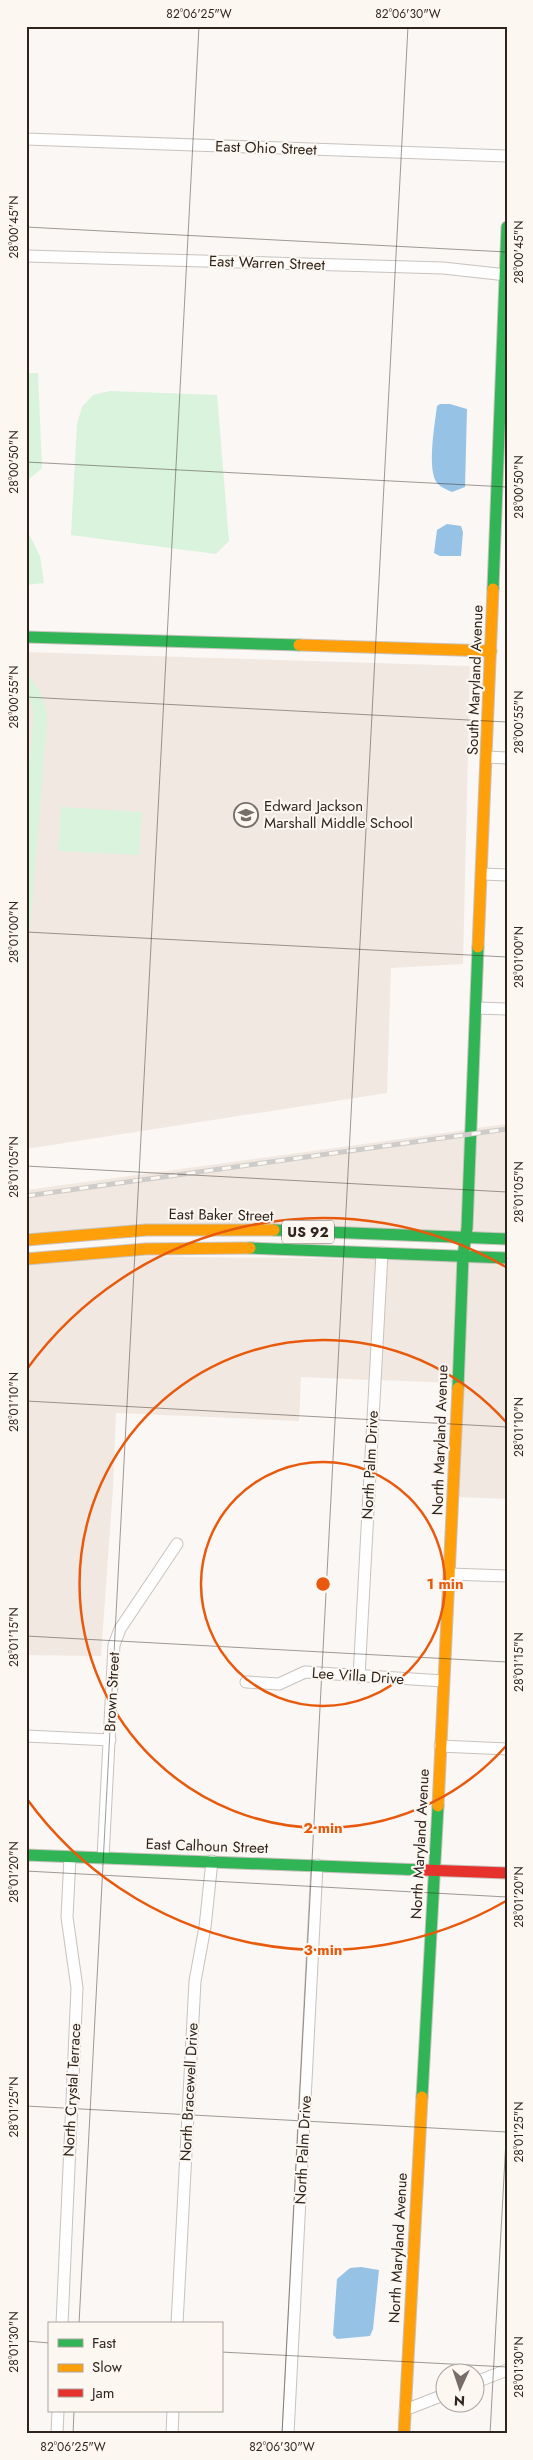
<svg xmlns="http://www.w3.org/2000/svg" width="533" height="2460" font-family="Jost,sans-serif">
<rect width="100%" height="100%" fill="#faf7f5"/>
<g fill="#f1e8e1">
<polygon points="26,652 470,666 463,964 391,968 387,1093 26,1149"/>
<polygon points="507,1124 507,1233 472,1232 477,1128"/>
<polygon points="466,1130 462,1232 26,1234 26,1190"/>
<polygon points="111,1256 376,1259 370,1380 301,1377 299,1421 116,1413 113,1488 101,1656 26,1655 26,1265"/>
<polygon points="387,1259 457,1262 452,1383 380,1380"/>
<polygon points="468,1262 507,1263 507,1499 458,1497"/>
</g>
<g fill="#daf3dc">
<polygon points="26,373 38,373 42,468 28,480 26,480"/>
<polygon points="110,391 217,395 229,541 216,554 71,535 77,424 82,407 93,395"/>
<polygon points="26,528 40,556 44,583 26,585"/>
<path d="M26,673c14,15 20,29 21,49l-17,207h-4v-127l8,-90 -8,-23z"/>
<polygon points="61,807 142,812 139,855 58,851"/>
</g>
<g fill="#96c2e5">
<path d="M440,404h10l17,5 -2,78 -13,5c-4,-2 -10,-4 -14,-8 -12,-12 -3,-61 -1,-78z"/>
<polygon points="447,524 461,526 463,532 461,556 440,556 434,553 437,530"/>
<polygon points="361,2267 379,2270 373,2329 370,2336 337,2339 333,2335 337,2279 350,2268"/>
</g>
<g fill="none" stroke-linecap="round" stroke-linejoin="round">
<defs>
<g id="street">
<polyline points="26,139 507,156"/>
<polyline points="26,256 443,268 507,275"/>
<polyline points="487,757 507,758"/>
<polyline points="483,874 507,875"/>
<polyline points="477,1008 507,1009"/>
<polyline points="450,1574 507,1576"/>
<polyline points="359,1677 382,1253"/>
<polyline points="246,1682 279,1684 305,1672 443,1681"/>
<polyline points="26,1736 110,1740"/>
<polyline points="440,1746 507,1749"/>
<polyline points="103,1858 114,1645 120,1629 177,1544"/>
<polyline points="62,2324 77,1988 67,1917 70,1857"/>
<polyline points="177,2324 195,1981 205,1927 212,1861"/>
<polyline points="476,2382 507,2370"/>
<polyline points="405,2410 446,2394"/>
<polyline points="57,2434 58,2411"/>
<polyline points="172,2434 173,2411"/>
<polyline points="288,2434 317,1865"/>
</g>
<g id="fast">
<polyline points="493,589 507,227"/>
<polyline points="26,637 299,645"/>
<polyline points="274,1230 507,1239"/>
<polyline points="250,1248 507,1258"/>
<polyline points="458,1388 463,1256 467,1228 478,947"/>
<polyline points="26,1855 423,1870"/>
<polyline points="422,2097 438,1806"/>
</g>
<g id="slow">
<polyline points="299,645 491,651"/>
<polyline points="478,947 493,589"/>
<polyline points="26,1240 146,1230 274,1230"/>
<polyline points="26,1259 146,1249 250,1248"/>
<polyline points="438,1806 458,1388"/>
<polyline points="404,2434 422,2097"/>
</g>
<polyline id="jam" points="423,1870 507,1873"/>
</defs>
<use href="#street" stroke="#c9c2bd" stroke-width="13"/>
<use href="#fast" stroke="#c9c2bd" stroke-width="13"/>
<use href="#slow" stroke="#c9c2bd" stroke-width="13"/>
<use href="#jam" stroke="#c9c2bd" stroke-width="13"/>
<use href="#street" stroke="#fefefe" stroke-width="11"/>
<use href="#fast" stroke="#30b455" stroke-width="11"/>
<use href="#slow" stroke="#ff9f0a" stroke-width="11"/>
<use href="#jam" stroke="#e5322d" stroke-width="11"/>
<defs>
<polyline id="rail" points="26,1196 507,1129"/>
</defs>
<use href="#rail" stroke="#ceccca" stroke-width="5"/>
<use href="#rail" stroke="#fdf7f2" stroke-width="3" stroke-dasharray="9" stroke-linecap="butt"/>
</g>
<path fill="none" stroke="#30251d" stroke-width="1" stroke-opacity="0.45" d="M26,227l481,25M26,462l481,25M26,697l481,25M26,932l481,25M26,1166l481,26M26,1401l481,26M26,1636l481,26M26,1871l481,26M26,2106l481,26M79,2324l120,-2298M26,2341l23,2M221,2352l286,15M73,2434l1,-23M282,2434l126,-2408M490,2434l17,-313"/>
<g fill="none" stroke="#e8590c" stroke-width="2.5">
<circle cx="323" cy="1584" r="122"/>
<path d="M506 1746A244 244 0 1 1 506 1422"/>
<path d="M506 1901A366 366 0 0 1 27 1799M27 1369A366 366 0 0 1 506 1267"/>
</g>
<defs>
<symbol id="school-ring" viewBox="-11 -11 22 22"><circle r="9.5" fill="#fdf7f2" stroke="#776e69" stroke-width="1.5"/><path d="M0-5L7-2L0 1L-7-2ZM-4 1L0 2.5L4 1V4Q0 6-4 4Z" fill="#776e69"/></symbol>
</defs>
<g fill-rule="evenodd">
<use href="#school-ring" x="232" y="801" width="28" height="28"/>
</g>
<g text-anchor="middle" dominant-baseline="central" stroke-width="4" stroke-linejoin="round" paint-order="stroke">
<rect fill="#fdf7f2" stroke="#6e645d" stroke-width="1" x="282" y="1220.5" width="52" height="23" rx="4"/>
<g font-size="14" font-weight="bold" fill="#30251d">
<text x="308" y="1232">US 92</text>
</g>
<g font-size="15" fill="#30251d" stroke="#fdf7f2">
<text transform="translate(266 148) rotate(2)">East Ohio Street</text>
<text transform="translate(267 263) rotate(2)">East Warren Street</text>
<text transform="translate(475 680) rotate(-88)">South Maryland Avenue</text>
<text transform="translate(221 1215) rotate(1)">East Baker Street</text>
<text transform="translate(440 1440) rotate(-88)">North Maryland Avenue</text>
<text transform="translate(370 1465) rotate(-87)">North Palm Drive</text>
<text transform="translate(358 1676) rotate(4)">Lee Villa Drive</text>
<text transform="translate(112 1692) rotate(-87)">Brown Street</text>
<text transform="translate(420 1844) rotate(-87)">North Maryland Avenue</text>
<text transform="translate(207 1846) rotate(2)">East Calhoun Street</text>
<text transform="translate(72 2090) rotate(-87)">North Crystal Terrace</text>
<text transform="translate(189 2092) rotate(-87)">North Bracewell Drive</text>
<text transform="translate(303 2150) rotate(-87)">North Palm Drive</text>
<text transform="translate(398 2248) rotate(-87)">North Maryland Avenue</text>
</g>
<g font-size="15" fill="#30251d" stroke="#fdf7f2" text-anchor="start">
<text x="264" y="806">Edward Jackson<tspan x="264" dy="17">Marshall Middle School</tspan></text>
</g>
</g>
<circle cx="323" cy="1584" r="8" fill="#e8590c" stroke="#fdf7f2" stroke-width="2.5"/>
<g font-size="15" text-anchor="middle" font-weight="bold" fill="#e8590c" stroke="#fdf7f2" stroke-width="4" stroke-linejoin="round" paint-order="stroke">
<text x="445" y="1589">1 min</text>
<text x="323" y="1833">2 min</text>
<text x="323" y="1955">3 min</text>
</g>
<rect width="533" height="2460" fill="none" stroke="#fdf7f2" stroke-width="55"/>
<rect x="48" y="2322" width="175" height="90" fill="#fdf7f2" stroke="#aba39d"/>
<rect x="58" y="2339" width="25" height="8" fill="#30b455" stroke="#aba39d"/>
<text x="92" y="2348" font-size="15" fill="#30251d">Fast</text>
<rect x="58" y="2364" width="25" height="8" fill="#ff9f0a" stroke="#aba39d"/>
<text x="92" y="2372" font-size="15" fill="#30251d">Slow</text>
<rect x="58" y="2389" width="25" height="8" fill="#e5322d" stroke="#aba39d"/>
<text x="92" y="2398" font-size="15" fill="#30251d">Jam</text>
<g transform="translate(460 2388) rotate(183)"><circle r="24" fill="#fdf7f2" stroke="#aba39d"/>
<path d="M0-4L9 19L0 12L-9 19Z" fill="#776e69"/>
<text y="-8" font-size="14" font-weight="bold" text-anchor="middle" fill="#30251d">N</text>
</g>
<rect x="28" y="28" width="478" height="2404" fill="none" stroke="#30251d" stroke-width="2"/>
<g font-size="12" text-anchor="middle" fill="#30251d">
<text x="199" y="18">82°06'25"W</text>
<text x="408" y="18">82°06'30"W</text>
<text transform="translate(14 227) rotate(-90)" y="4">28°00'45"N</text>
<text transform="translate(519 252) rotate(-90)" y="4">28°00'45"N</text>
<text transform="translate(14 462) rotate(-90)" y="4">28°00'50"N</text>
<text transform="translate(519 487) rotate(-90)" y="4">28°00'50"N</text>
<text transform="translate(14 697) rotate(-90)" y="4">28°00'55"N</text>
<text transform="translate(519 722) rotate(-90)" y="4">28°00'55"N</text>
<text transform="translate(14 932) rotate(-90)" y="4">28°01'00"N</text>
<text transform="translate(519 957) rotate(-90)" y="4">28°01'00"N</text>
<text transform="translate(14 1167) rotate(-90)" y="4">28°01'05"N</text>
<text transform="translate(519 1192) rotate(-90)" y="4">28°01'05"N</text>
<text transform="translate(14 1402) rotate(-90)" y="4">28°01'10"N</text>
<text transform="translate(519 1427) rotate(-90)" y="4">28°01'10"N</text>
<text transform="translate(14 1637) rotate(-90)" y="4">28°01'15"N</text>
<text transform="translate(519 1662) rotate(-90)" y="4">28°01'15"N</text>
<text transform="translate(14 1872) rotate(-90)" y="4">28°01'20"N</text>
<text transform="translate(519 1897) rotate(-90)" y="4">28°01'20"N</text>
<text transform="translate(14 2107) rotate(-90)" y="4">28°01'25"N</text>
<text transform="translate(519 2132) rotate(-90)" y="4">28°01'25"N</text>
<text transform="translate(14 2342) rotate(-90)" y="4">28°01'30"N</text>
<text transform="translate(519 2367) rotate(-90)" y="4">28°01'30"N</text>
<text x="73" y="2451">82°06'25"W</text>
<text x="282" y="2451">82°06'30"W</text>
</g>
</svg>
